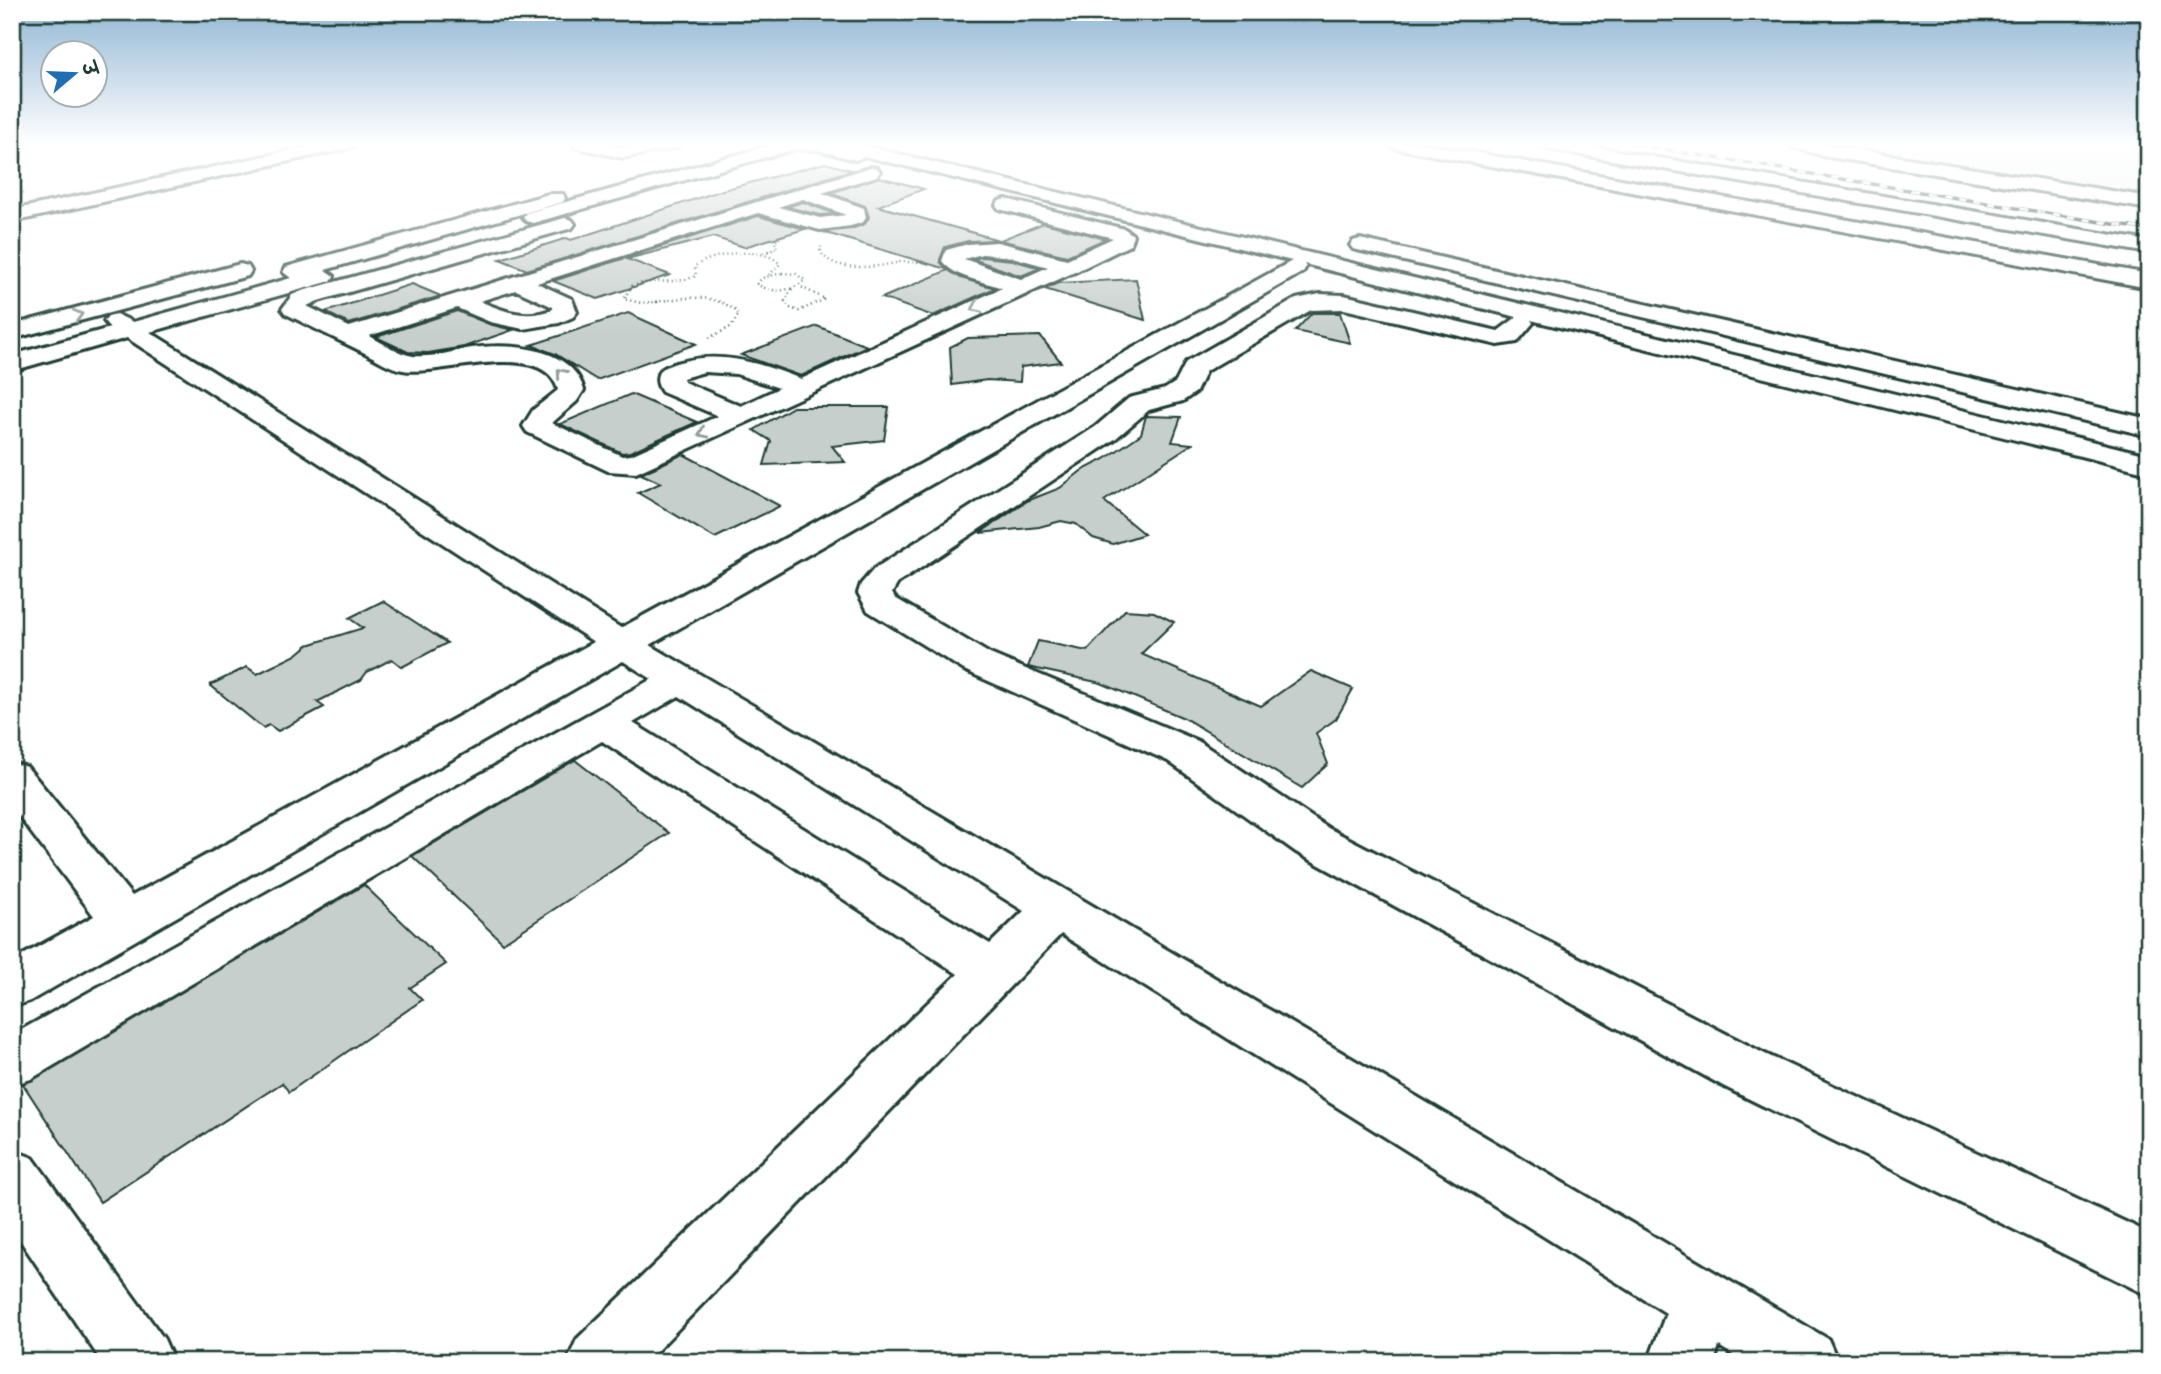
<svg xmlns="http://www.w3.org/2000/svg" width="2161" height="1374" font-family="Sriracha,'Playpen Sans Deva',sans-serif">
<rect width="100%" height="100%" fill="#fff"/>
<filter id="ink" filterUnits="userSpaceOnUse"><feTurbulence type="fractalNoise" baseFrequency=".0143" numOctaves="2"/><feDisplacementMap in="SourceGraphic" scale="14" xChannelSelector="R" yChannelSelector="G"/><feConvolveMatrix kernelMatrix="1 2 1 2 8 2 1 2 1" color-interpolation-filters="sRGB"/></filter>
<g filter="url(#ink)">
<polygon fill="#eef1f0" points="1747,143 2149,143 2149,207"/>
<g fill="#c7cfcc" stroke="#1f3d34" stroke-width="2">
<polygon points="825,163 852,170 527,270 500,259 567,238 571,240 723,190"/>
<polygon points="879,177 924,189 878,206 999,240 968,241 945,247 940,260 946,269 823,232 851,229 865,224 869,217 865,206 830,193"/>
<polygon points="803,202 835,214 820,215 787,207"/>
<polygon points="758,216 805,229 744,247 713,237 627,259 670,275 598,299 553,281"/>
<polygon points="1044,223 1088,234 1105,239 1067,256 1000,240"/>
<polygon points="982,257 1012,260 1040,268 1021,276 973,259"/>
<polygon points="948,270 961,278 995,288 933,316 882,298"/>
<polygon points="1136,279 1145,320 1045,289 1058,283"/>
<polygon points="412,284 441,296 349,324 325,312"/>
<polygon points="457,311 489,324 513,330 464,347 428,353 408,352 376,337"/>
<polygon points="628,313 696,344 597,380 555,354 531,345"/>
<polygon points="1312,313 1340,313 1350,343 1295,331"/>
<polygon points="817,326 867,346 801,376 741,355"/>
<polygon points="1040,336 1061,362 1021,367 1020,382 987,380 952,385 950,347 968,338"/>
<polygon points="631,394 697,422 630,452 622,453 560,424"/>
<polygon points="793,407 889,407 884,440 832,446 845,462 764,465 771,441 754,430"/>
<polygon points="1146,416 1181,417 1172,442 1192,444 1104,501 1144,534 1113,544 1093,538 1076,524 1061,521 1039,527 980,533 1027,501 1060,488 1081,471 1105,459 1141,434"/>
<polygon points="683,454 780,506 715,538 638,493 661,483 641,474"/>
<polygon points="383,601 447,643 402,667 392,659 367,672 361,680 317,702 324,707 278,731 269,725 263,728 210,685 247,667 257,674 296,655 308,645 363,628 349,618"/>
<polygon points="1125,610 1154,612 1174,622 1141,654 1261,706 1311,671 1353,689 1336,719 1316,733 1328,764 1302,788 1184,718 1101,683 1028,667 1038,641 1087,651"/>
<polygon points="575,760 669,833 503,943 412,856"/>
<polygon points="364,885 446,964 410,988 422,1000 289,1092 282,1083 100,1202 23,1084"/>
</g>
<g fill="none" stroke-linecap="round" stroke-linejoin="round">
<defs>
<g id="minor">
<polygon points="326,143 357,143 349,148 12,222 12,210"/>
<polygon points="573,143 602,143 623,148 647,143 679,143 677,147 623,158 575,147"/>
<path d="M779,143h74l1296,312v18l-618,-153 2,3 -16,19 -19,3 -154,-36 -33,1 -105,61 -10,21 -13,9 -34,9 -34,29 -217,144 -6,10 3,5 95,56 208,87 130,87 435,225 386,180v63l-424,-209 -429,-235 -128,-91 -204,-91 -96,-59 -10,-18 3,-9 13,-15 221,-142 34,-29 36,-9 11,-7 10,-20 110,-63 24,-5 24,1 154,36 19,-14 -213,-53 2,3 -3,5 -653,373 1178,694 10,23h-94l-25,-16 -5,16h-66l18,-49 -605,-379 -415,428h-79l10,-23 381,-365 -356,-233 -571,338 -19,6v-50l640,-356 -29,-18 -593,340 -18,6v-46l82,-45 -82,-109v-44l15,4 105,129 462,-254 -467,-304 -115,33v-16l98,-27 -6,-7 4,-5 8,-2 17,8 158,-44 -8,-6 3,-5 263,-73h14l2,4 -2,4 -238,68 9,6 -3,5 -181,51 471,296 671,-367 -428,-105 -8,4 -38,-10 -23,-1 -262,74 -7,-2 -3,-4 3,-4zM679,696l345,215 -34,33 -357,-221z"/>
<polygon points="1386,143 1421,143 2149,274 2149,288 1394,148"/>
<polygon points="1534,143 1571,143 2149,241 2149,253 1542,148"/>
<polygon points="1791,143 1815,143 2149,197 2149,209 1823,156 1793,147"/>
<path d="M871,167l6,1 3,4 -3,4 -55,17 42,15 2,10 -3,4 -12,4 -31,4 -62,-17 -221,70 35,16 5,13 -4,5 -14,6 -36,6 -33,-7 -33,-14 -88,28c13,6 30,18 44,20 20,2 40,-5 59,-8 39,-5 100,-1 112,42l-7,11 -25,22 70,33 9,-1 87,-39 -56,-24c-8,-11 -6,-22 6,-26 46,-18 89,-4 133,13l201,-91c-19,-7 -47,-10 -60,-27l4,-11 22,-6 29,-2 70,17 46,-21 -114,-29 -3,-4 3,-4 7,-2 119,30 8,6 -3,10 -53,26 -441,202 -28,-2 -81,-39 -4,-6 10,-16 25,-20c-14,-53 -119,-13 -155,-20 -14,-2 -27,-12 -40,-18 -25,-12 -51,-25 -77,-38l-4,-5 10,-14 10,-4 263,-73 7,2 3,4 -3,4 -254,73 -11,5 42,21zM803,199l43,16 -26,3 -42,-11zM982,254l30,3 36,10 -27,12 -57,-20zM516,290l37,17v2c-26,11 -48,3 -73,-8zM704,372l32,2 43,14 -38,18 -57,-24 -1,-4z"/>
<polygon points="1360,239 2149,419 2149,436 1353,249 1350,245 1353,241"/>
<polygon points="240,264 248,266 251,271 248,276 12,339 12,325"/>
<polygon points="12,1150 33,1158 164,1339 174,1362 102,1362 12,1228"/>
</g>
</defs>
<use href="#minor" stroke="#1f3d34" stroke-width="6"/>
<g stroke="#1f3d34" stroke-width="2" stroke-dasharray="1 2.5" stroke-linecap="butt">
<polyline points="768,251 777,248 775,242 782,236"/>
<polyline points="821,251 821,246"/>
</g>
<g stroke="#1f3d34" stroke-width="2.5" stroke-dasharray="1 3.5" stroke-linecap="butt">
<path d="M820,250c11,26 67,16 88,10"/>
<polyline points="763,253 773,250"/>
<polyline points="908,262 925,262"/>
<path d="M782,273l14,1 9,6c-14,12 -32,14 -48,4l5,-6z"/>
<polyline points="792,289 785,301 790,308 799,311 825,299 799,286"/>
<path d="M656,302c29,-5 60,-10 83,12l-8,13 -24,12"/>
<path d="M658,302l-17,1 -17,-4 8,-13c21,-8 43,-1 64,-10l-1,-10c19,-13 68,-21 85,-2l-12,12"/>
</g>
<use href="#minor" fill="#fff" fill-rule="evenodd"/>
<defs>
<polyline id="rail" points="1626,143 2149,230"/>
</defs>
<use href="#rail" stroke="#1f3d34" stroke-width="3.5"/>
<use href="#rail" stroke="#fff" stroke-width="2.5" stroke-dasharray="8" stroke-linecap="butt"/>
</g>
<defs><path id="oneway-chevron" d="M-2-3.5L2.5 0L-2 3.5" fill="none" stroke-width="1.6" stroke-linecap="round" stroke-linejoin="round" transform="scale(1.75)"/></defs>
<g stroke="#8f9e9a">
<use href="#oneway-chevron" transform="translate(976 308) rotate(155)"/>
<use href="#oneway-chevron" transform="translate(78 315) rotate(-15)"/>
<use href="#oneway-chevron" transform="translate(561 373) rotate(-131)"/>
<use href="#oneway-chevron" transform="translate(703 433) rotate(155)"/>
</g>
</g>
<linearGradient id="sky" x2="0" y2="1"><stop stop-color="#91b6d4"/><stop offset="0.43" stop-color="#fff"/><stop offset="1" stop-color="#fff" stop-opacity="0"/></linearGradient>
<rect width="2161" height="335" fill="url(#sky)"/>
<rect width="2161" height="1374" fill="none" stroke="#fff" stroke-width="42"/>
<rect x="21" y="21" width="2119" height="1332" fill="none" stroke="#1f3d34" stroke-width="2.5" filter="url(#ink)"/>
<g transform="translate(74 74) rotate(71)"><circle r="33" fill="#ffffff" stroke="#a5b1ae" stroke-width="2"/>
<path d="M0-5L12 26L0 18L-12 26Z" fill="#1f6fb2"/>
<text y="-10" font-size="19" font-weight="bold" text-anchor="middle" fill="#1f3d34">उ</text>
</g>
</svg>
